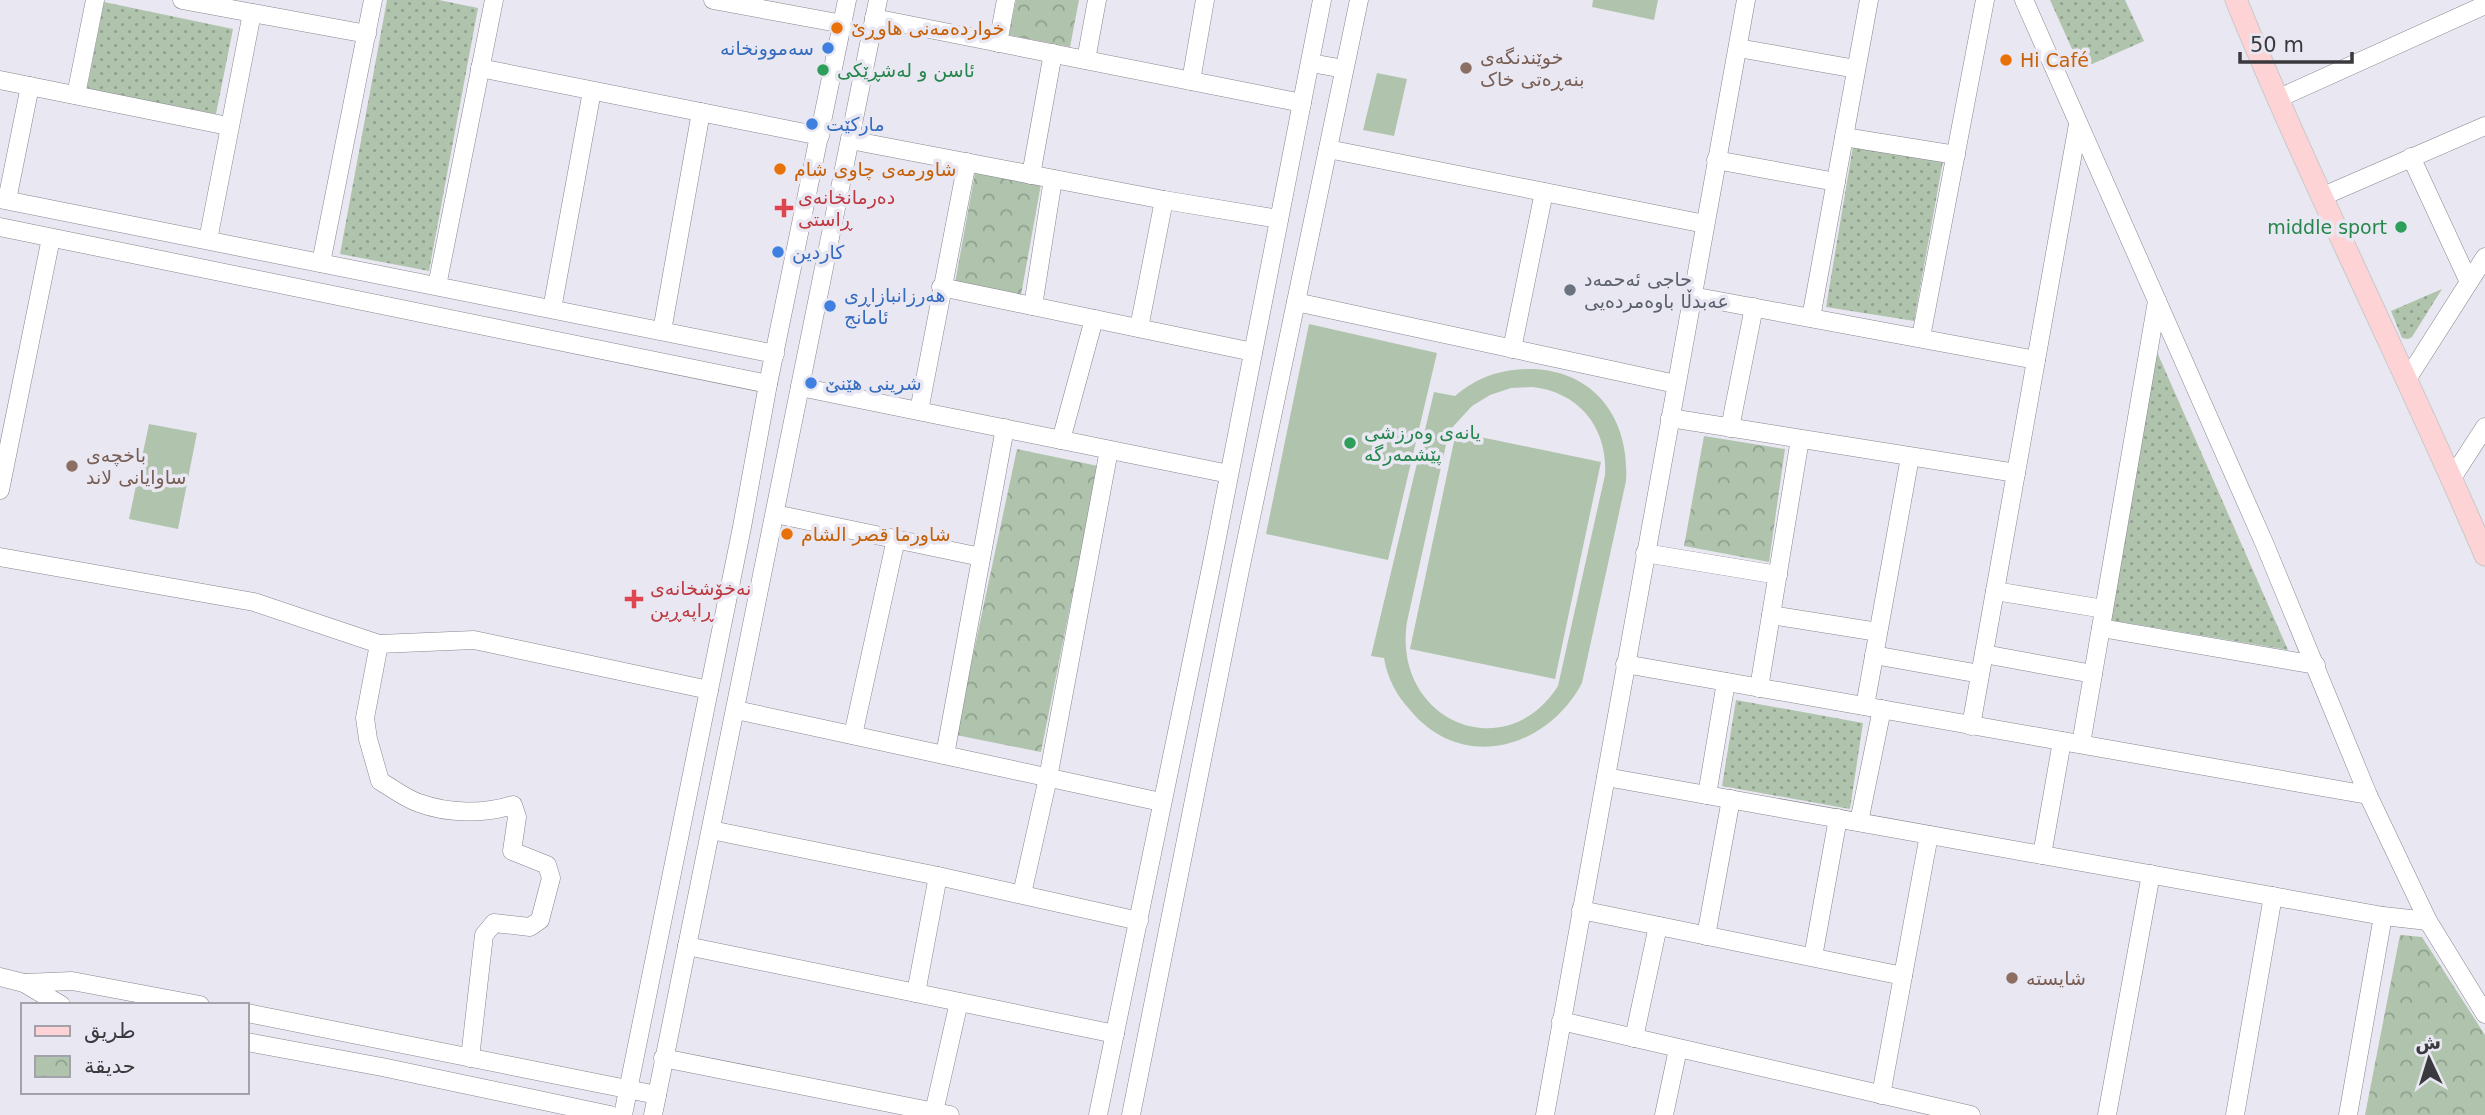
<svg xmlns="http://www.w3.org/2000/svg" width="2485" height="1115" font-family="'DejaVu Sans','Noto Sans Arabic',sans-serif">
<defs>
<pattern id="park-crowns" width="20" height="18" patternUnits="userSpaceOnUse" patternTransform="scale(1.75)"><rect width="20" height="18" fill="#b0c4ad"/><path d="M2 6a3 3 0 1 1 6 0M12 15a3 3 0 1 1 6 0" fill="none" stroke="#90a08e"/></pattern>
<pattern id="garden-dots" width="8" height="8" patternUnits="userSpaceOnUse" patternTransform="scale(1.75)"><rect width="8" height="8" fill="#b0c4ad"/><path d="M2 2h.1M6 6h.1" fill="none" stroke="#90a08e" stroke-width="1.8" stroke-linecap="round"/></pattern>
</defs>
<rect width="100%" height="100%" fill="#e9e8f2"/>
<g fill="#b0c4ad" fill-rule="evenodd">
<polygon points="1593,0 1658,0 1654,20 1592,7"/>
<polygon points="1377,73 1407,79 1394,136 1363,130"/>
<polygon points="1309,324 1437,353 1388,560 1266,534"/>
<path d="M1532,369c64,2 98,51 94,112l-44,202c-35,66 -120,90 -172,27 -13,-14 -23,-32 -26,-52l-13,-2 63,-264 21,4c24,-20 47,-27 77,-27zM1532,387c48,5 76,42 73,88l-47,211c-53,83 -166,34 -151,-64l42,-191 23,-25 18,-11 21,-7z"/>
<polygon points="149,424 197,433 178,529 129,519"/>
<polygon points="1456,432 1601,462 1555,679 1410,649"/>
</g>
<g fill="url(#park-crowns)">
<polygon points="1016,0 1079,0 1070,47 1009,35"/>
<polygon points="975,173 1041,184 1021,295 955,283"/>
<polygon points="1704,436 1785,449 1769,562 1684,546"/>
<polygon points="1017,449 1098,466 1041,752 956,735"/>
<polygon points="2400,935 2422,937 2485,1035 2485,1115 2365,1115"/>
</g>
<g fill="url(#garden-dots)">
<polygon points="387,0 439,0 478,8 429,271 340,254"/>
<polygon points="2050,0 2125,0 2144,41 2081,69"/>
<polygon points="104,2 233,29 216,114 87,89"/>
<polygon points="1853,146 1943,161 1914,321 1826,307"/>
<polygon points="2442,289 2412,337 2408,339 2402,338 2391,311"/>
<polygon points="2157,352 2288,650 2110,620"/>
<polygon points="1736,700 1863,723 1850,809 1722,786"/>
</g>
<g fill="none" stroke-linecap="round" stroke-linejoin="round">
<defs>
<g id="minor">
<polyline points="182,0 367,34"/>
<polyline points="713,0 843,24"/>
<polyline points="2024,0 2265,545 2368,795 2428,921 2485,1014"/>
<polyline points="874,18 1302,103"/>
<polyline points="998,43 1006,0"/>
<polyline points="1738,48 1856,69"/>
<polyline points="1086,60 1097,0"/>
<polyline points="1311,63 1344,69"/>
<polyline points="480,68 820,136"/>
<polyline points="0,80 228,126"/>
<polyline points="1191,81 1205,0"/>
<polyline points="76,95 95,0"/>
<polyline points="2277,99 2485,5"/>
<polyline points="1844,137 1956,155"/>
<polyline points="850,140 1164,200 1279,219"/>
<polyline points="1328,149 1705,224"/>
<polyline points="2411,157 2469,282"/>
<polyline points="1716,160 1836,182"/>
<polyline points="1031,175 1053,53"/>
<polyline points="2321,197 2485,126"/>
<polyline points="0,199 775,354"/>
<polyline points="7,200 30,86"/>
<polyline points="0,227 768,384"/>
<polyline points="208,240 252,13"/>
<polyline points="321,263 373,0"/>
<polyline points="437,286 494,0"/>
<polyline points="941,287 1253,352"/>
<polyline points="1692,296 2036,360"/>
<polyline points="1296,302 1676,384"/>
<polyline points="1033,306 1053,179"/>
<polyline points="552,309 592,91"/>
<polyline points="1811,318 1869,0"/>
<polyline points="1139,328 1164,200"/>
<polyline points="662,331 701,112"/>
<polyline points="1921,337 1985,0"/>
<polyline points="1512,349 1544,192"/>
<polyline points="2406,381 2485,257"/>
<polyline points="800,387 1229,474"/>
<polyline points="919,411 967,162"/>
<polyline points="1670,418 2016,473"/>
<polyline points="1730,428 1754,307"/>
<polyline points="1061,440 1094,319"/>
<polyline points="2452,478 2485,427"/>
<polyline points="0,490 51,238"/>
<polyline points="775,514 981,557"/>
<polyline points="1645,553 1778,575"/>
<polyline points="0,557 254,602 379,644 474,640 709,690"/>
<polyline points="1995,591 2104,609"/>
<polyline points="1771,615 1878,632"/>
<polyline points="2101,628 2316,665"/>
<path d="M379,644l-14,74 3,21 12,42c12,7 26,18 39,22 30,11 65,11 94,2l4,12 -5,34 35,14 4,13 -11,42 -10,7 -36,-4 -10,12 -14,123"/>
<polyline points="1984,654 2093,674"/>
<polyline points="1874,655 1980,674"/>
<polyline points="1625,664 2368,795"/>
<polyline points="1759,688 1800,439"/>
<polyline points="1865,706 1910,457"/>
<polyline points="736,710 1161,802"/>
<polyline points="1971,726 2078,124"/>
<polyline points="853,735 896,539"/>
<polyline points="2081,744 2157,301"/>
<polyline points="945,755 1005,428"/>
<polyline points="1606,777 2383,916 2428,921"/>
<polyline points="1707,795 1726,682"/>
<polyline points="1859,822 1882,709"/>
<polyline points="711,830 938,876 1139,921"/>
<polyline points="2042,855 2062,741"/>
<polyline points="1022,894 1048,778 1109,450"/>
<polyline points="1581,910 1903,976"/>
<polyline points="1706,936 1731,799"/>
<polyline points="687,946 1115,1034"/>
<polyline points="1813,957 1838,818"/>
<polyline points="0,977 24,983 72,981 200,1005"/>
<polyline points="24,983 61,1005"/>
<polyline points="916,993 938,876"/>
<polyline points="247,1013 657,1095"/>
<polyline points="1561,1021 1971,1115"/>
<polyline points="1634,1038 1658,926"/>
<polyline points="247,1042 382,1067 610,1115"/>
<polyline points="663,1058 950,1115"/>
<polyline points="1881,1095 1929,835"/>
<polyline points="934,1112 959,1002"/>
<polyline points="623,1115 742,527 768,384 847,0"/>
<polyline points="653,1115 878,0"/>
<polyline points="1098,1115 1212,563 1322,0"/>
<polyline points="1131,1115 1240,570 1359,0"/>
<polyline points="1545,1115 1746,0"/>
<polyline points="1664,1115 1678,1049"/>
<polyline points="2107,1115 2151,874"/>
<polyline points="2235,1115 2273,896"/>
<polyline points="2348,1115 2383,916"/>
</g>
<path id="major" d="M2236,0c77,188 169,368 249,555"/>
</defs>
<use href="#minor" stroke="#86858e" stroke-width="19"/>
<use href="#major" stroke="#c8c8c9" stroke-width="23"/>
<use href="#minor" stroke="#fff" stroke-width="18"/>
<use href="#major" stroke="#fed3d5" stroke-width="21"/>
</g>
<g fill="#e8710a" stroke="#e9e8f2" stroke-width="2.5">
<circle cx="837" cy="28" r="7"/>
<circle cx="2006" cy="60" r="7"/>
<circle cx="780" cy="169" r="7"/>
<circle cx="787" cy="534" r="7"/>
</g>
<g fill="#3f7fe0" stroke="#e9e8f2" stroke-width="2.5">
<circle cx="828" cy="48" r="7"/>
<circle cx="812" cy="124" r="7"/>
<circle cx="778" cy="252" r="7"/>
<circle cx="830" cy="306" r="7"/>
<circle cx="811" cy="383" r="7"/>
</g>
<g fill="#8d6e63" stroke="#e9e8f2" stroke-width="2.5">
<circle cx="1466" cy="68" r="7"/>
<circle cx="72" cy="466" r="7"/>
<circle cx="2012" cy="978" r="7"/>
</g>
<g fill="#2e9e5b" stroke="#e9e8f2" stroke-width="2.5">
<circle cx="823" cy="70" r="7"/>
<circle cx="2401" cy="227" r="7"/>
<circle cx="1350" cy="443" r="7"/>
</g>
<g fill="#e0444e" stroke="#e9e8f2" stroke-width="2.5">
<path d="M780.5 197.5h7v7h7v7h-7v7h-7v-7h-7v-7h7z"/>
<path d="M630.5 588.5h7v7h7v7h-7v7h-7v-7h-7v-7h7z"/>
</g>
<circle fill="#6b7280" stroke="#e9e8f2" stroke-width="2.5" cx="1570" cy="290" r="7"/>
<g text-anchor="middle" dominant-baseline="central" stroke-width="7" stroke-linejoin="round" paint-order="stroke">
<g font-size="19" fill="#c56008" stroke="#e9e8f2" text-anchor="start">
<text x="851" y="28">خواردەمەنی هاوڕێ</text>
<text x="2020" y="60">Hi Café</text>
<text x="794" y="169">شاورمەی چاوی شام</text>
<text x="801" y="534">شاورما قصر الشام</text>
</g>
<g font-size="19" fill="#366cbe" stroke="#e9e8f2" text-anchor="start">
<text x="814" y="48" text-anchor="end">سەموونخانە</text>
<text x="826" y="124">مارکێت</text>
<text x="792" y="252">كاردين</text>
<text x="844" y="295">هەرزانبازاڕی<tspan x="844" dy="22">ئامانج</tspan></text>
<text x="825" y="383">شرینی هێنێ</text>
</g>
<g font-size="19" fill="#785e54" stroke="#e9e8f2" text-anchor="start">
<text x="1480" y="57">خوێندنگەی<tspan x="1480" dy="22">بنەڕەتی خاک</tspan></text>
<text x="86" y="455">باخچەی<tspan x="86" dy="22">ساوایانی لاند</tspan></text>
<text x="2026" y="978">شایستە</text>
</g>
<g font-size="19" fill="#27864d" stroke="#e9e8f2" text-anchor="start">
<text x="837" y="70">ئاسن و لەشڕێکی</text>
<text x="2387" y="227" text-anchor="end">middle sport</text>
<text x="1364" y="432">یانەی وەرزشی<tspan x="1364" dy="22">پێشمەرگە</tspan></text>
</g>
<g font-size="19" fill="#be3a42" stroke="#e9e8f2" text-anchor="start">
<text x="798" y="197">دەرمانخانەی<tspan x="798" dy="22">ڕاستی</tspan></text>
<text x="650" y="588">نەخۆشخانەی<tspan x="650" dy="22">ڕاپەڕین</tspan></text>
</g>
<g font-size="19" fill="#5b616d" stroke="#e9e8f2" text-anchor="start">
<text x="1584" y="279">حاجی ئەحمەد<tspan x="1584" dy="22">عەبدڵا باوەمردەیی</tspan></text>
</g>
</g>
<rect x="21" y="1003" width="228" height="91" fill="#e9e8f2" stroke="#a3a2aa" stroke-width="2"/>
<rect x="35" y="1026" width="35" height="10" fill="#fed3d5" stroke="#a3a2aa" stroke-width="2"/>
<text x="84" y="1038" font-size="21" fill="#3a393e">طريق</text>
<rect x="35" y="1056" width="35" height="21" fill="url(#park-crowns)" stroke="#a3a2aa" stroke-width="2"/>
<text x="84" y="1073" font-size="21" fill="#3a393e">حديقة</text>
<g transform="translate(2429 1059) rotate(356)" stroke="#e9e8f2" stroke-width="5" paint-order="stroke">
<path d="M0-5L12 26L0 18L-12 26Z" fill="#3a393e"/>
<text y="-10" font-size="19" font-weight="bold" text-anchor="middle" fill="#3a393e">ش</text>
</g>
<path d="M2240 52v10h112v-10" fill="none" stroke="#3a393e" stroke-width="3.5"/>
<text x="2250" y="52" font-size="21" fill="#3a393e" stroke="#e9e8f2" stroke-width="5" paint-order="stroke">50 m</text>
</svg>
